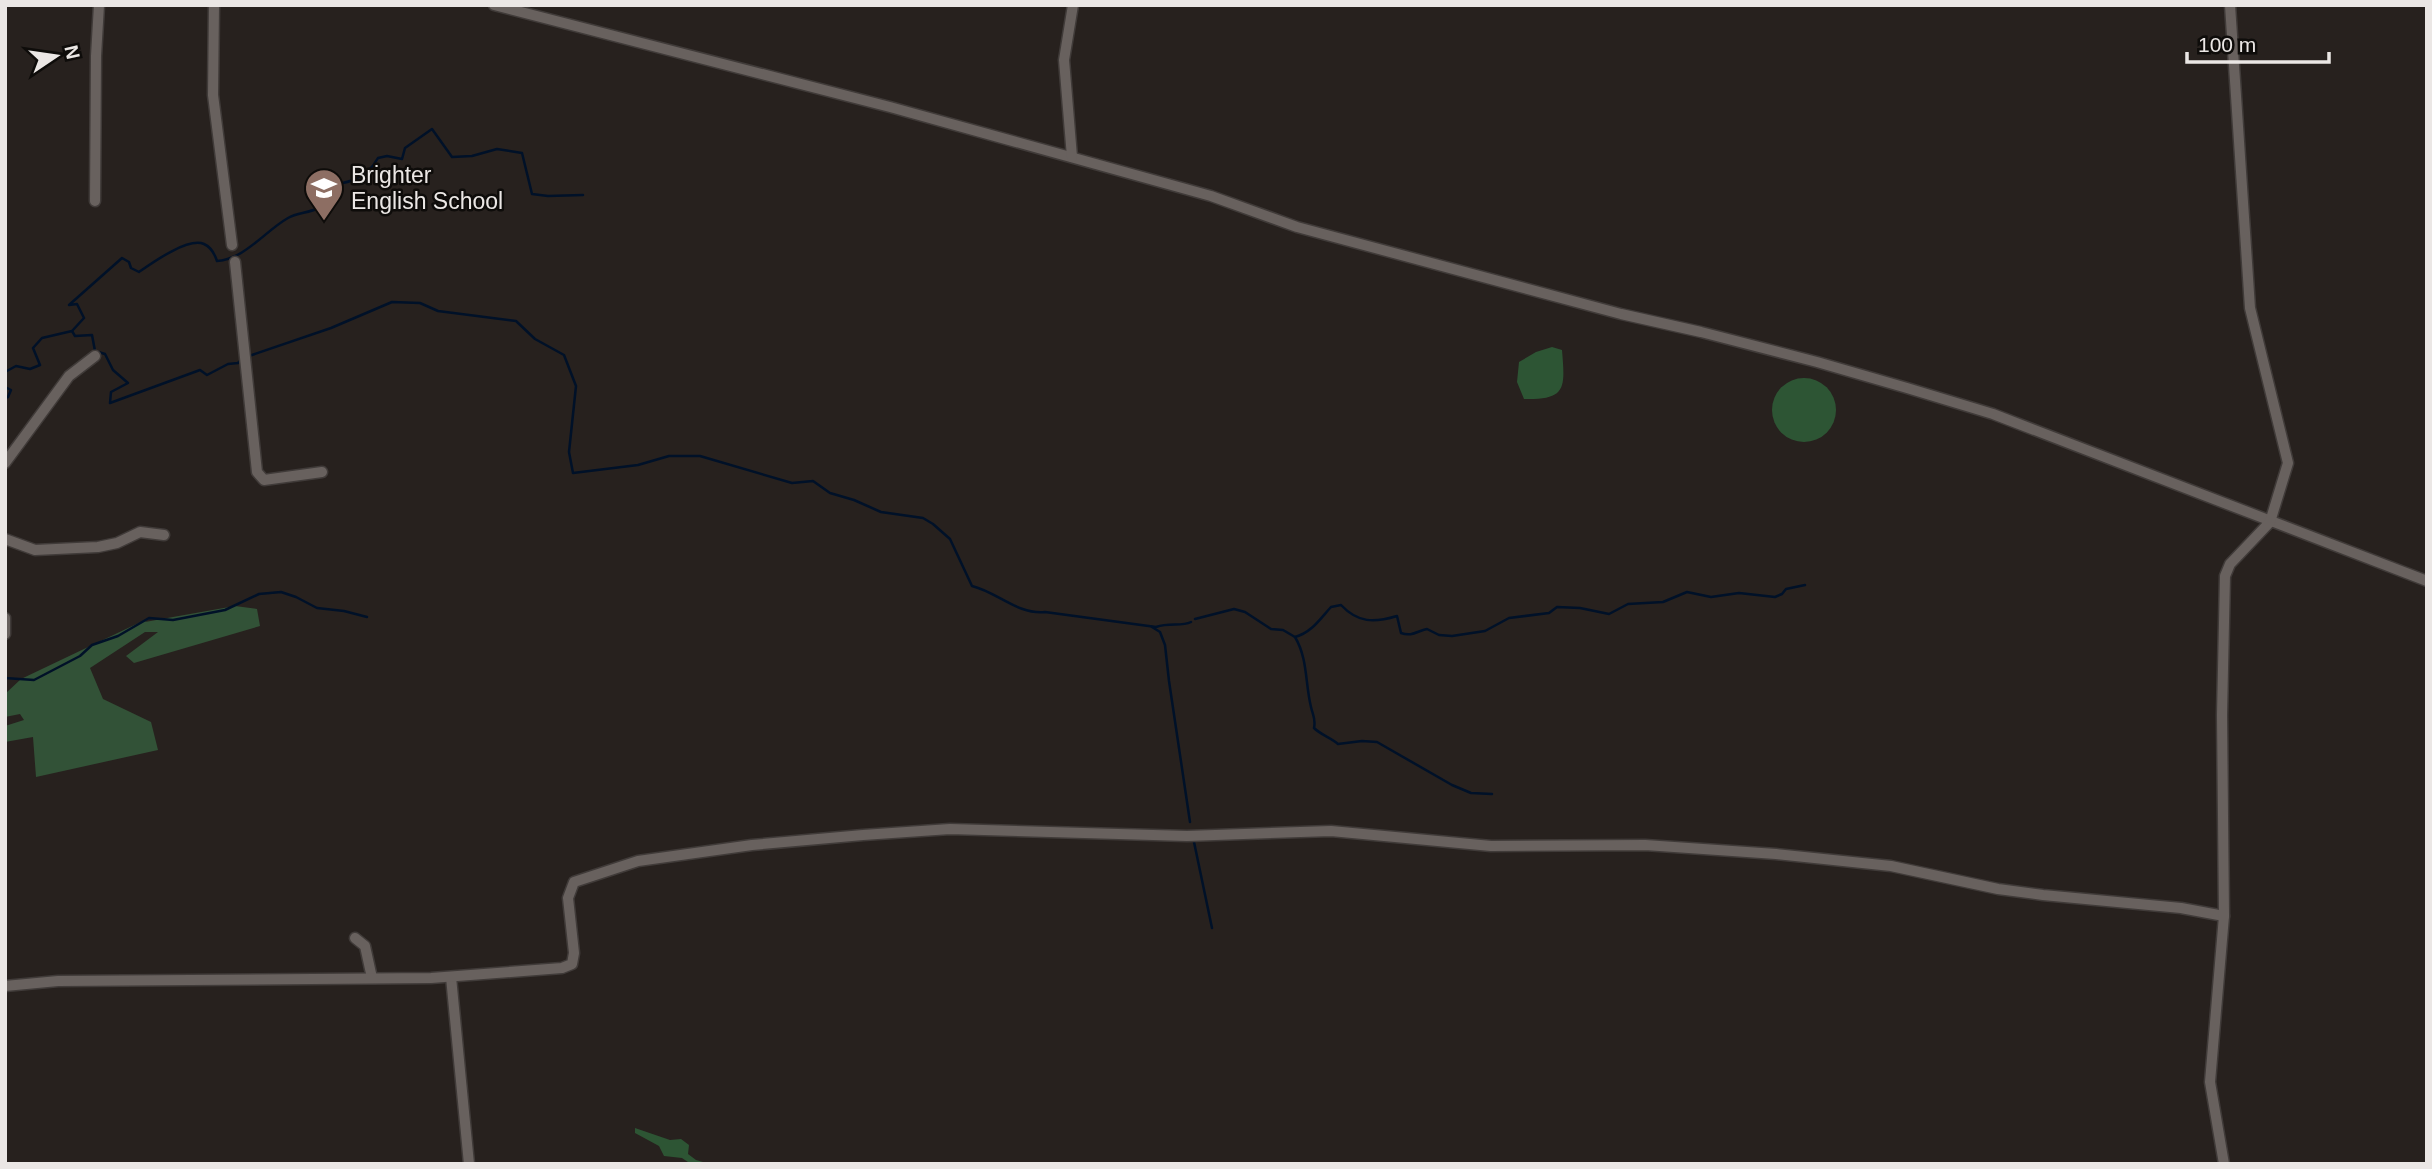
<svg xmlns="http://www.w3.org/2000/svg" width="2432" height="1169" font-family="Arial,sans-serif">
<rect width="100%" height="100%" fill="#27211e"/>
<polygon fill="#325237" points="235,606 257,609 260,626 134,663 126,656 158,632 145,632 90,668 103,699 151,722 158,750 36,777 33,737 5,742 5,726 24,720 20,714 5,717 5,694 21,679 149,618 145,622"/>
<g fill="#2d5534">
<path d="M1552,347l10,3c3,38 5,50 -38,49l-7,-17 2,-20 17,-10z"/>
<circle cx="1804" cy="410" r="32"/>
<polygon points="635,1128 670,1140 681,1139 689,1145 688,1154 696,1160 710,1164 691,1164 682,1158 664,1156 659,1146 635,1133"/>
</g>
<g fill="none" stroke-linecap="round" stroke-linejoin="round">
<g stroke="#001128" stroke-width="2.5">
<polyline points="72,331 75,336 92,335 95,351 105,354 113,370 128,383 111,392 110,403 200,370 207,375 228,364 238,363 241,360"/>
<path d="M246,357l85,-29 61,-26 28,1 18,8 78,10 19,18 29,16 12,31 -7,66 4,21 65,-8 31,-9h31l92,27 21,-2 17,12 24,7 27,12 42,6 10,6 17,15 22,47c25,6 46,29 73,26l111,15c14,-5 25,0 35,-5"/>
<path d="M5,372l11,-6 14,3 10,-4 -7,-17 9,-10 30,-7 12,-13 -7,-14 -8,1 53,-47 7,4 2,6 8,4c13,-9 49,-35 65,-28 7,3 11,11 13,17 28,-2 48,-30 71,-43 9,-5 20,-5 31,-10l1,-24c23,2 46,-4 58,-26l9,-2 15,3 3,-11 27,-19 20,28 20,-1 25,-7 25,4 10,41 16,2 35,-1"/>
<polyline points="5,387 11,390 8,397 5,398"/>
<path d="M1195,619l39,-10 11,3 26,17 12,1 12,7c16,-4 25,-18 36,-30l10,-2c17,18 33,18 56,11l4,17c11,4 16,-2 26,-4l12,6 13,1 33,-5 24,-13 40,-5 8,-6 23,1 29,6 19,-10 35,-2 24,-10 24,5 28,-4 36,4 7,-3 4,-5 19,-4"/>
<polyline points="1152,627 1160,632 1165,645 1169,681 1190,822"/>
<path d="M1295,637c13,22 10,46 16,70 2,9 5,12 3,21 7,7 16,9 24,16l24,-3 15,1 75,43 19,8 21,1"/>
<polyline points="5,678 34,680 80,656 92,645 118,636 149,618 173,620 225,610 259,594 281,592 296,597 317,608 344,611 367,617"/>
<polyline points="1194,842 1212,928"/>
</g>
<defs>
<g id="minor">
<polyline points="214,5 213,95 232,245"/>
<polyline points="494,5 890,107 1211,196 1297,227 1621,314 1701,332 1817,362 1907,388 1993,414 2427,581"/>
<polyline points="1072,157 1064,60 1073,5"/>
<polyline points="95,201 96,56 99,5"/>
<polyline points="235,262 257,472 264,480 322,472"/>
<polyline points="5,463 69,376 95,356"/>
<polyline points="5,539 35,550 98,547 117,543 140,532 164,535"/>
<polyline points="5,618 5,634"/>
<polyline points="355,938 365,946 372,978"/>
<polyline points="451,977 469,1164"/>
<polyline points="5,986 58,981 431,978 562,968 572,964 574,953 568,898 574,882 638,861 752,845 863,835 950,829 1187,836 1331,831 1491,846 1645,845 1776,854 1891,866 1998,889 2043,895 2181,908 2224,916"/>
<polyline points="2224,1164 2210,1082 2224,916 2222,715 2225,576 2230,564 2270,522 2288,463 2250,308 2230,5"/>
</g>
</defs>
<use href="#minor" stroke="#403b39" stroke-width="13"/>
<use href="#minor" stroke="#68615e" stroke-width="10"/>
</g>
<defs>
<symbol id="school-pin" viewBox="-11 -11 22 30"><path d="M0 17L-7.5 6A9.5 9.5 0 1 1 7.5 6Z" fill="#8d6e63" stroke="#0e0c0a"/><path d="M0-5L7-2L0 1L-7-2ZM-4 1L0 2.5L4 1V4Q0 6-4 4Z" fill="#fff"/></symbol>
</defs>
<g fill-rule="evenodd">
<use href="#school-pin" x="302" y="166" width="44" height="60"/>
</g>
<g text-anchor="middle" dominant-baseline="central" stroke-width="5" stroke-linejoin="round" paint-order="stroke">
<g font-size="23" fill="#ebe7e5" stroke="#0e0c0a" text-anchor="start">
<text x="351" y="175">Brighter<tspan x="351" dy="26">English School</tspan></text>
</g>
</g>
<rect width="2432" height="1169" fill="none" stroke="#ebe7e5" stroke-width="14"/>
<g transform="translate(56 56) rotate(77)" stroke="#0e0c0a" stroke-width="5" paint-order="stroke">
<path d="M0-5L12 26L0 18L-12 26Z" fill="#ebe7e5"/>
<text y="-10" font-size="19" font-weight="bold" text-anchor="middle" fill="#ebe7e5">N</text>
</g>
<path d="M2187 52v10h142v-10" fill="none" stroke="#ebe7e5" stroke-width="3.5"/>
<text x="2198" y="52" font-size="21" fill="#ebe7e5" stroke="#0e0c0a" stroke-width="5" paint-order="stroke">100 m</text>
</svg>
